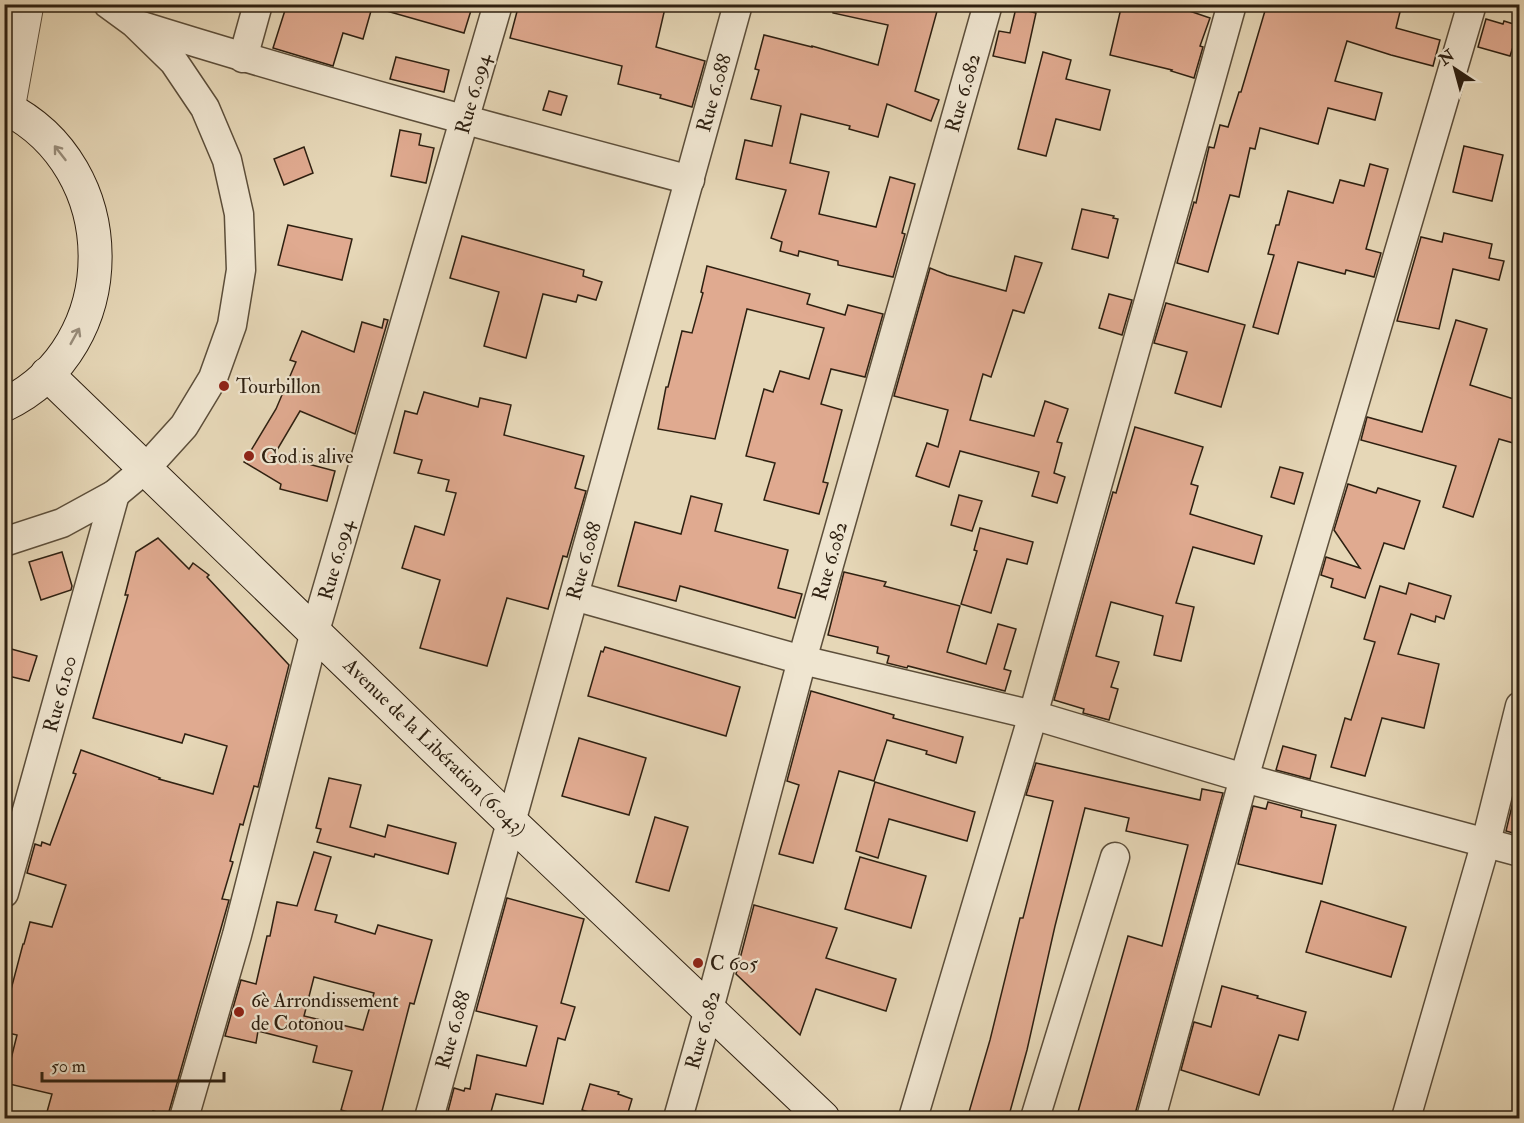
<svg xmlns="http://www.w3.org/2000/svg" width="1524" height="1123" font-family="'IM FELL Double Pica',serif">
<rect width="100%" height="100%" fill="#e6d7b7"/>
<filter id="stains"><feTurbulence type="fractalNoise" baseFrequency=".00333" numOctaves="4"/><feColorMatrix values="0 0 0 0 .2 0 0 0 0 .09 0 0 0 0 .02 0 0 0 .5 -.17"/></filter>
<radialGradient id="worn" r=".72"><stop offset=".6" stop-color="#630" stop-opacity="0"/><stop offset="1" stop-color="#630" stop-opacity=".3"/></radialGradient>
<g fill="#e0aa90" stroke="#2e2011" stroke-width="1.5" fill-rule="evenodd">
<polygon points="287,4 373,4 363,39 343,33 333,66 273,48"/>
<polygon points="384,4 473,4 464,33 383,10"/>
<polygon points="519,4 666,4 656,47 705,61 692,107 660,98 661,95 618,84 622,66 510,38"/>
<polygon points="833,4 939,4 915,91 939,100 931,121 887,104 878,137 849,129 850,126 801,114 790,163 829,172 819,214 876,227 890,177 915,184 902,233 905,234 893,277 838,265 838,261 799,251 798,256 780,251 782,242 771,238 786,190 736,179 745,140 772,146 781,106 751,99 759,70 755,69 764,35 812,47 812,46 878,65 888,25 833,13"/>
<polygon points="1122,4 1169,4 1210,18 1200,46 1203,47 1194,78 1171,71 1172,70 1110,55"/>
<polygon points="1267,4 1402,4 1396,28 1440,40 1433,66 1391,55 1347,41 1335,81 1382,93 1375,120 1328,108 1318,144 1260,128 1255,149 1250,148 1239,197 1230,195 1208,272 1177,263 1194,202 1196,203 1209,147 1214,148 1220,125 1228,127 1239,92 1241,92"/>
<polygon points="1016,8 1036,13 1025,63 993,56 999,31 1010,33"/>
<polygon points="1486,19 1503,24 1504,21 1520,26 1520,49 1513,47 1510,56 1478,47"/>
<polygon points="1043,52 1071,60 1066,79 1110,90 1100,130 1056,119 1046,156 1018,149"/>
<polygon points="396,57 449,70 444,92 390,79"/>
<polygon points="549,91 567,96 561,115 543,110"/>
<polygon points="400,130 421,134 419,145 434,148 426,183 391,176"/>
<polygon points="1464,146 1503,155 1492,201 1453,192"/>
<polygon points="304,147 313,173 284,185 274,159"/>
<polygon points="1370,164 1388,169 1366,249 1381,253 1374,277 1346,270 1345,274 1298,262 1278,334 1253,327 1274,255 1268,254 1276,225 1279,225 1288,191 1333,203 1340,180 1364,186"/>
<polygon points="1082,209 1114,216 1113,218 1118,219 1108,258 1072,249"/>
<polygon points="288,225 352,239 342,280 278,265"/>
<polygon points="1444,233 1492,244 1489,258 1504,261 1499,280 1453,269 1439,329 1397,321 1421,237 1442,242"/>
<polygon points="462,236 584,270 583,276 602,282 596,300 578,295 576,302 543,294 526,358 484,346 499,292 450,278"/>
<polygon points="1015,256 1042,263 1024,313 1013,310 991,377 983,374 970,420 1034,436 1045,401 1068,409 1057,442 1062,443 1054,473 1065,477 1057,503 1032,496 1039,472 960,451 949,487 916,476 927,443 938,447 948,410 894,396 930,268 947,275 1006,291"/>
<polygon points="707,266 810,294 807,304 845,315 848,305 883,314 865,377 831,369 821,404 842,410 823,482 828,483 819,514 764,500 775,463 746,456 764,389 773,392 780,371 809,379 824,328 747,309 715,439 658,429 666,387 668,387 682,331 692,333 703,293 701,292"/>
<polygon points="1109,294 1132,300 1122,335 1099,328"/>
<polygon points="1166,303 1245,325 1221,407 1175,393 1187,352 1154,343"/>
<polygon points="384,319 388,320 355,434 300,411 274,455 335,471 327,501 280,489 281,484 244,462 276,409 296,362 290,360 302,331 354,352 362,322 382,328"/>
<polygon points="1456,320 1487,329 1470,385 1520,401 1520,445 1499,439 1473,517 1443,507 1456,466 1361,440 1367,417 1422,432"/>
<polygon points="424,392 478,407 480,398 511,405 504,435 584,456 575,488 586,491 567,557 563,556 548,609 507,598 487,666 420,648 440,580 402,568 415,526 444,535 456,493 446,491 449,480 418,473 422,460 394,453 405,411 417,414"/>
<polygon points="1135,427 1203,447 1191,484 1198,486 1190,514 1262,536 1254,564 1193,547 1176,603 1194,607 1181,661 1154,655 1163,616 1111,602 1096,656 1119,662 1111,687 1118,689 1109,720 1083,713 1084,709 1054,700 1113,492 1116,493"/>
<polygon points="1280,467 1303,473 1294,504 1271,497"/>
<polygon points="1348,484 1376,493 1378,488 1420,501 1404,549 1384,543 1365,598 1331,587 1333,579 1321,575 1326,557 1360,568 1334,530"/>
<polygon points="959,495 982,501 972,531 951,525"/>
<polygon points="691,496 722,504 715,531 788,550 778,588 802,594 795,618 680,586 676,601 618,586 635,522 681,534"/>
<polygon points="980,528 1033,542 1027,564 1007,559 991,613 961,604 977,551 974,550"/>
<polygon points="158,538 189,569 193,563 209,575 207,577 289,665 258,787 254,786 243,825 240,824 230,861 233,862 222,899 229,900 168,1115 153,1111 151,1119 45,1119 52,1094 5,1083 17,1035 4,1032 4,1016 23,944 24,944 30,922 52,927 66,885 27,873 35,844 41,846 42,842 50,845 76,774 73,773 81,750 160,778 159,779 213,794 227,746 185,734 182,743 93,718 128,595 125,595 136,552"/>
<polygon points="62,552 72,586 71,590 41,600 29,562"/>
<polygon points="844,572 886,582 884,586 960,606 947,652 986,664 998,624 1016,629 1004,669 1011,671 1005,691 908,666 907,668 887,663 889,656 877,653 878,647 828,635"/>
<polygon points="1409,583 1451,596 1444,619 1436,616 1435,622 1411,614 1398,654 1439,664 1424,728 1382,718 1365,776 1331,767 1345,718 1351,720 1375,642 1364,639 1380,586 1406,594"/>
<polygon points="4,647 37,656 29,681 4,675"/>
<polygon points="605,647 740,687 726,736 588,696 601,651 603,652"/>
<polygon points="811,691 894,715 893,718 963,737 956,763 926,754 927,751 887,740 874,781 839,771 813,863 779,854 799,785 787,781"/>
<polygon points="579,738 646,758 629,815 562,796"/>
<polygon points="1283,746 1316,755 1310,779 1276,770"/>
<polygon points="1036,763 1200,800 1202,789 1223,793 1135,1114 1135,1119 1076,1119 1128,936 1162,946 1188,845 1126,831 1129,818 1085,808 1055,926 1027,1050 1008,1119 967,1119 990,1040 1020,918 1023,918 1053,801 1026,795"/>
<polygon points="329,778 361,785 350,827 385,837 388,825 456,843 448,874 375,854 374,857 317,842 321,829 316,828"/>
<polygon points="875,782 975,812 967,841 889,819 878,858 856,851"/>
<polygon points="1517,785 1520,785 1520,835 1506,831"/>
<polygon points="1268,802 1302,811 1301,817 1336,825 1322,884 1238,864 1253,806 1266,809"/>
<polygon points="655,817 688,827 669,891 636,882"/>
<path d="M314,852l17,5 -16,53 22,5 -2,7 40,12 3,-9 54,15 -18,64 -4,-1 -30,116h-7l-32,-9 11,-39 -39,-9 4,-16 -59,-15 -2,12 -31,-7 16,-56 15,4 11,-48h3l7,-34 20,4zM314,977l60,16 -11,37 -59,-14z"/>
<polygon points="860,857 926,876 911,928 845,909"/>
<polygon points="507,898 584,919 561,1003 575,1007 565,1040 558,1038 543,1104 496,1094 489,1119 446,1119 454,1088 464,1091 465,1088 470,1089 477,1055 526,1066 537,1026 476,1011"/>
<polygon points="1321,901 1406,927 1391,977 1306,952"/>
<polygon points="754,905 837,928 826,958 896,979 886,1011 816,989 800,1035 736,974"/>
<polygon points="1222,986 1258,996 1257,998 1306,1012 1298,1040 1279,1035 1259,1095 1181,1070 1194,1022 1211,1027"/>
<polygon points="590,1084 619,1092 618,1094 632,1099 626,1119 613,1119 582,1110"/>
</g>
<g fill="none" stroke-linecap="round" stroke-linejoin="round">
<defs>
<g id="minor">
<path d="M139,25c182,57 366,106 551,155"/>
<polyline points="243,58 258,4"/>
<polyline points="4,542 62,523 115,494 145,469 184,426 213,378 232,325 241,270 239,214 227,160 205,108 174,62 134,23 108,4"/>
<polyline points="574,596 802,660 1033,715 1244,778 1520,852"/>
<polyline points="4,893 115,494"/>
<polyline points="184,1118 237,935 315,631 498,4"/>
<polyline points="429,1118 738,4"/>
<polyline points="678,1118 709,1009 802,660 988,4"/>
<polyline points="913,1118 1033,715 1232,4"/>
<polyline points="1035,1118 1115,857"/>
<polyline points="1151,1118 1244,778 1472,4"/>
<polyline points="1406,1118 1486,842 1520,706"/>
</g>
<polyline id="tertiary" points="8,109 27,4"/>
<g id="secondary">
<path d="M4,107c121,59 122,240 0,298"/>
<polyline points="47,374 511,822 823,1118"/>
</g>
</defs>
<use href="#minor" stroke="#5c4e3a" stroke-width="31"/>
<use href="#tertiary" stroke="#5c4e3a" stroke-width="35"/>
<use href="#secondary" stroke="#2e2011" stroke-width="35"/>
<use href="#minor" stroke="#efe5d0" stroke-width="28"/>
<use href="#tertiary" stroke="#efe5d0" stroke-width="33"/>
<use href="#secondary" stroke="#efe5d0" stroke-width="33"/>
</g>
<defs><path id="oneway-shaft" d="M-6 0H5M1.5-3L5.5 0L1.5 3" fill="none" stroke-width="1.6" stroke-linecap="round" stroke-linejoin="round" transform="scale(1.5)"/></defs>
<g stroke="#988c7a">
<use href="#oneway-shaft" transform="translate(60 153) rotate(-128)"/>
<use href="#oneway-shaft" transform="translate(75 336) rotate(-61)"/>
</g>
<g fill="#8f2418" stroke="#efe5d0" stroke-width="2">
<circle cx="224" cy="386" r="6"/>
<circle cx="249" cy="456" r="6"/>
<circle cx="698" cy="963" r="6"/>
<circle cx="239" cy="1012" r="6"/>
</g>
<g text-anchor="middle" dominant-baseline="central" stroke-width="4.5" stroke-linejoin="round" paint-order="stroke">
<g font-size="20" fill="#2e2011" stroke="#efe5d0">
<text transform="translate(714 93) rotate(-74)">Rue 6.088</text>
<text transform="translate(963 93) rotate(-74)">Rue 6.082</text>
<text transform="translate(473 94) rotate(-74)">Rue 6.094</text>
<text transform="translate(336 560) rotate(-74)">Rue 6.094</text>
<text transform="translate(584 561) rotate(-74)">Rue 6.088</text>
<text transform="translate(830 561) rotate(-74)">Rue 6.082</text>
<text transform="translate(60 694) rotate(-75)">Rue 6.100</text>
<text transform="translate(435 747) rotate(44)">Avenue de la Libération (6.043)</text>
<text transform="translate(453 1030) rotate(-74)">Rue 6.088</text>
<text transform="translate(703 1030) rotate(-74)">Rue 6.082</text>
</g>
<g font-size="20" fill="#2e2011" stroke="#efe5d0" text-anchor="start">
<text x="236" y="386">Tourbillon</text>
<text x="261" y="456">God is alive</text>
<text x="710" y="963">C 605</text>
<text x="251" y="1000">6è Arrondissement<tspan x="251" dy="23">de Cotonou</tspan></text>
</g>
</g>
<rect width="1524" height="1123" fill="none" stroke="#e6d7b7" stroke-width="24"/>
<rect x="6" y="6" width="1512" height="1111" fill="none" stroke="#2e2011" stroke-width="3"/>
<rect x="12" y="12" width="1500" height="1099" fill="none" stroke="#2e2011" stroke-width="1.5"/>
<g transform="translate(1455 69) rotate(324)" stroke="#efe5d0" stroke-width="4.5" paint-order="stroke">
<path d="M0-4.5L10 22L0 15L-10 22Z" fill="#2e2011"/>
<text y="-9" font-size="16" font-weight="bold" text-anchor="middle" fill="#2e2011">N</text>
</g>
<path d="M42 1072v9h182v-9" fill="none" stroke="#2e2011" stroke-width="3"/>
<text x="51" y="1072" font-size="18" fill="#2e2011" stroke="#efe5d0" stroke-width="4.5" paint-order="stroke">50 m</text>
<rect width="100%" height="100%" filter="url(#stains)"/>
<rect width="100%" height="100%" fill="url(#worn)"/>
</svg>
